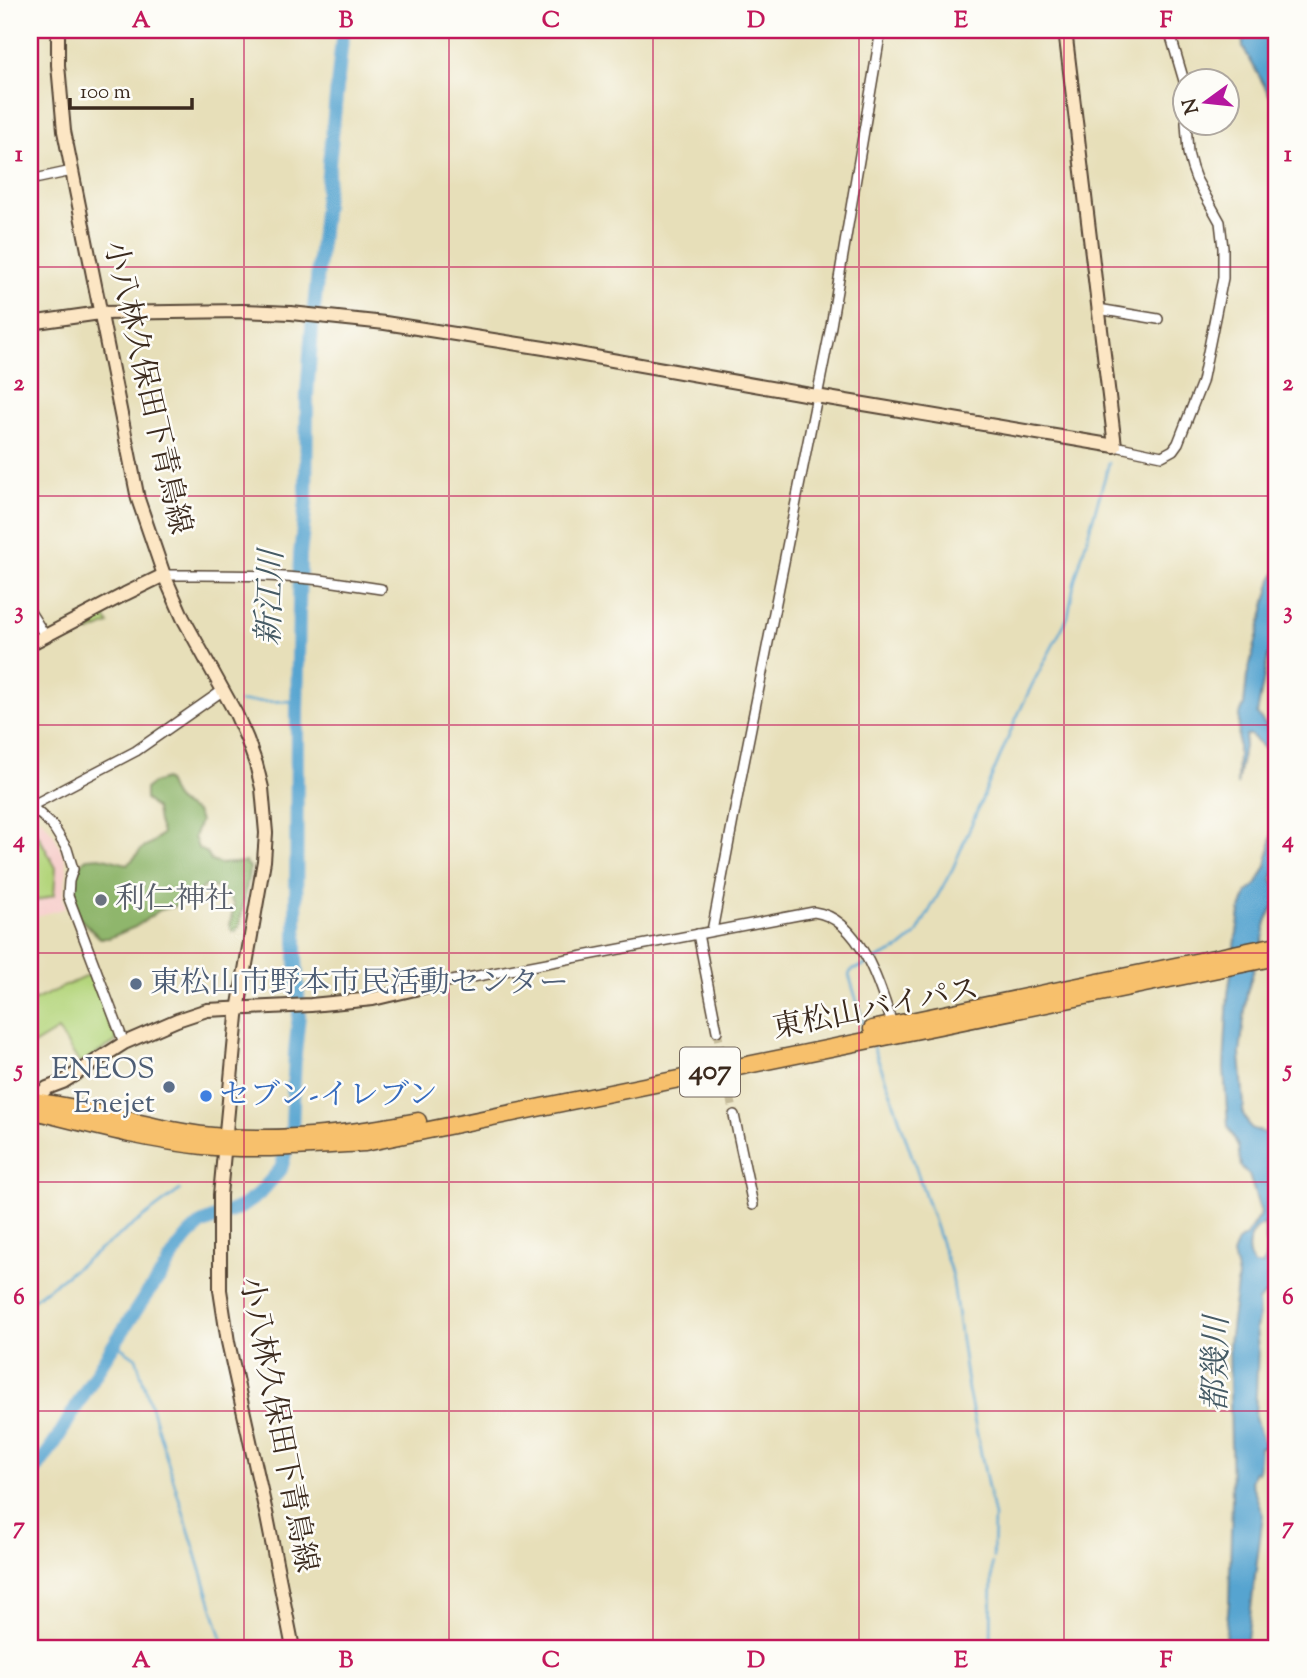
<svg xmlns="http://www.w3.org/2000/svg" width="1307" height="1678" font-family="'Sorts Mill Goudy','Noto Serif JP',serif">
<rect width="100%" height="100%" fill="#fdfcf7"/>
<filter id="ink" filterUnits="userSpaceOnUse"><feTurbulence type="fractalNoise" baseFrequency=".0143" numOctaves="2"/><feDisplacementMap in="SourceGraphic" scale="14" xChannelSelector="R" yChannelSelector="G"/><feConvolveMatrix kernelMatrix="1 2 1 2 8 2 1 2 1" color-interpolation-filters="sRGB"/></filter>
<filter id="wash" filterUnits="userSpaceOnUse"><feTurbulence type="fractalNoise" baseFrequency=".00686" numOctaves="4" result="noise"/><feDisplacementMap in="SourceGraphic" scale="28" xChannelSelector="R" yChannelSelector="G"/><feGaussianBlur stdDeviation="1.57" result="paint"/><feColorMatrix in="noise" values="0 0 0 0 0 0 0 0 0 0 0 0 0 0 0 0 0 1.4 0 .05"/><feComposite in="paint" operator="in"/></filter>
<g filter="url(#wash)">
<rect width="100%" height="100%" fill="#e7dfb9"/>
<polygon fill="#f7d0cd" points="30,812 43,821 54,835 65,858 67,870 63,897 66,908 30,918"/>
<g fill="#b4d57c" stroke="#78804d" stroke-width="2">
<polygon points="102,611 109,624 90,632 87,619"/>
<polygon points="30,823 32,824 56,868 54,895 30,903"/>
<polygon points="91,974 117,1038 115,1042 80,1064 58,1030 30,1047 30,994 33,1001"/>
</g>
<path fill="#8fb66c" stroke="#657045" stroke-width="2" d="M165,779c5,6 5,10 8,16 4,8 15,13 23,17l4,9 -6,16 4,11 9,5 4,8 9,3 25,-2 5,5 -11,61 -5,4 -3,-2 -1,-6 4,-19c-7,-12 -14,-18 -29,-19l-16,13 -14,7 -15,4 -25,17 -26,11h-9l-21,-20 -9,-22 10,-32 8,-6 12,-1 27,7c7,-4 7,-6 12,-12 7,-9 15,-7 23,-19l-4,-11 -2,-13 -11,-10v-10l8,-6z"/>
<g fill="#57a4d0" stroke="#496777" stroke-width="2" fill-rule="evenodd">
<polygon points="1242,30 1271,30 1277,48 1277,106 1270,96 1243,47"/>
<path d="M1277,571v54l-9,31 -11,58 20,25v127l-5,13c2,4 4,8 5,12 2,16 -14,25 -12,41l-18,61 -7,61 4,51 -2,7 9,16 16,6c3,27 18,132 7,152 -3,5 -11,10 -16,15l1,15 -3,12 2,21 -3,69 10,29h-5l-2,26 -3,-2 -4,11 12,33 -16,124 -3,9h-20l5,-45 3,-105 -3,-155 9,-66 -5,-23 5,-13 8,-5 15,-23 -12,-38 -8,-8 -3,-21 -10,-20 -4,-58 4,-74 12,-82 7,-19 10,-9 9,-18 6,-30 5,-51 -5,-22 -7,-14 -14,-14h-5l-9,50 2,-68 5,-12 3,-29 25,-97zM1264,1223c2,13 5,29 -1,42h-9c-11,-15 -5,-33 10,-42z"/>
</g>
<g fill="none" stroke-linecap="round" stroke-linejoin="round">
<g stroke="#57a4d0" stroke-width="2.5">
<polyline points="1057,30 1072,142"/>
<polyline points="240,702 297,701"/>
<polyline points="873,961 899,949 916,935 953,868 1016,719 1032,685 1068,617 1074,583 1109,463"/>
<polyline points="865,1028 849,975 851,971 867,964"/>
<polyline points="873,1047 889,1088 952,1275 968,1390 994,1517 993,1558"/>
<polyline points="30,1302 180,1190"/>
<polyline points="116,1344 136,1358 225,1648"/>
<polyline points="991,1648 992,1563"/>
</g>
<polyline stroke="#57a4d0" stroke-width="14" points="30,1478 56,1441 102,1363 146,1295 159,1278 179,1247 189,1235 201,1224 241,1207 258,1195 281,1169 292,1128 295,1053 299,1015 296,957 297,713 300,555 306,502 307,395 312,328 343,30"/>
</g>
</g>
<g filter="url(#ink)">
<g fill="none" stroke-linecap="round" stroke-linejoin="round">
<polyline stroke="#c5bb9a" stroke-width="9" stroke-dasharray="9 4.5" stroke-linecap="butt" points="717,1031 734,1115"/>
<defs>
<g id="street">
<polyline points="1169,30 1184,81 1184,106"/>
<polyline points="30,180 72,171"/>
<polyline points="1098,309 1158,319"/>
<polyline points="1115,446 1162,456 1173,450 1178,443 1202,382 1223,278 1223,248 1220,222 1196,179 1192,168 1188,153 1186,122"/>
<path d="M164,575c52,0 105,-1 157,5 20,3 40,6 60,9"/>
<polyline points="30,612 46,637"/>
<polyline points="30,805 52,825 67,849 73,869 69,881 68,896 124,1043"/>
<polyline points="31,806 136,751 222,691"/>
<polyline points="712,931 740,783 831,326 881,30"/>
<polyline points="698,934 717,1031"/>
<path d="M436,984l378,-72c46,6 67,75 78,112"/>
<polyline points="734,1115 753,1205"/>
</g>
<g id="secondary">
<polyline points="58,30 58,65 64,131 138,499 164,575 183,618 236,714 247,739 256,764 262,788 266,833 264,861 237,1016 220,1195 220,1290 228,1342 267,1517 293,1648"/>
<polyline points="30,323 100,313 243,311 291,313 385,323 544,348 816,396 1115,446 1065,30"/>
<polyline points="30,644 125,594 164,575"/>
<polyline points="30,1104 47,1088 63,1082 124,1043 177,1020 207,1010 311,1005 373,999 436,984"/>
</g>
<g id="highway">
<polyline points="872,1029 1277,945"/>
<path d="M30,1100c19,4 39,6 58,11 46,10 90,23 137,26 63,4 131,-4 193,-16"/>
<path d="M30,1110c57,14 115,30 173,36 54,5 108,0 162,-3l912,-186"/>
</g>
</defs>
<use href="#street" stroke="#554535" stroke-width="12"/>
<use href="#secondary" stroke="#554535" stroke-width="16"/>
<use href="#highway" stroke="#554535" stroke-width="19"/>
<use href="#street" stroke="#fff" stroke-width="9"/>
<use href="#secondary" stroke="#fce6c4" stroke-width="12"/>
<use href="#highway" stroke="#f7c06c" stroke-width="16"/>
</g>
</g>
<path fill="none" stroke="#c2185b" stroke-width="2" stroke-opacity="0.55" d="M244,30v1618M449,30v1618M653,30v1618M859,30v1618M1064,30v1618M30,267h1247M30,496h1247M30,725h1247M30,953h1247M30,1182h1247M30,1411h1247"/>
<circle fill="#6b7280" stroke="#fdfcf7" stroke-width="2.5" cx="101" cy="900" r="7"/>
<g fill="#5c6f8a" stroke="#fdfcf7" stroke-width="2.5">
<circle cx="136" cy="984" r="7"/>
<circle cx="169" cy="1087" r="7"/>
</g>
<circle fill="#3f7fe0" stroke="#fdfcf7" stroke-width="2.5" cx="206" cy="1096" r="7"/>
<g text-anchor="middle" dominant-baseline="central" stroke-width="5" stroke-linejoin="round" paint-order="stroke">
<rect fill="#fdfcf7" stroke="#75695f" stroke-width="2" x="680" y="1047.5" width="60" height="49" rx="5"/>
<g font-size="28" font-weight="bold" fill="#3b2a1e">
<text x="710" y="1072">407</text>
</g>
<g font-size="30" fill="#3b2a1e" stroke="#fdfcf7">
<text transform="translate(146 388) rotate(77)">小八林久保田下青鳥線</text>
<text transform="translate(876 1010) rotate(-11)">東松山バイパス</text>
<text transform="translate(277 1425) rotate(79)">小八林久保田下青鳥線</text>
</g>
<g font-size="30" fill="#5b616d" stroke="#fdfcf7" text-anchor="start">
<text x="115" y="900">利仁神社</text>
</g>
<g font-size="30" fill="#4e5e75" stroke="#fdfcf7" text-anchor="start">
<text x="150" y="984">東松山市野本市民活動センター</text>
<text x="155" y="1070" text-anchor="end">ENEOS<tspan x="155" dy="34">Enejet</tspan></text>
</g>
<g font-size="30" fill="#366cbe" stroke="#fdfcf7" text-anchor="start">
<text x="220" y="1096">セブン-イレブン</text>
</g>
<g font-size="32" font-style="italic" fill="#465b65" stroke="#fdfcf7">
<text transform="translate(272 598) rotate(-88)">新江川</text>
<text transform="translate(1218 1364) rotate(-89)">都幾川</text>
</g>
</g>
<rect width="1307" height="1678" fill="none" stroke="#fdfcf7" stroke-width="77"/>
<g transform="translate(1206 102) rotate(255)"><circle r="33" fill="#fdfcf7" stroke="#afa8a0" stroke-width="2"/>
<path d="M0-5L12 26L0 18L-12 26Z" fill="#b5179e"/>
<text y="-10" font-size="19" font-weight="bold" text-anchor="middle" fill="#3b2a1e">N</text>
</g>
<path d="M70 98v10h122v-10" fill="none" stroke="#3b2a1e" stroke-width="3.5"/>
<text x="80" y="98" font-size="21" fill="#3b2a1e" stroke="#fdfcf7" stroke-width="5" paint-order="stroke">100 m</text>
<rect x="38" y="38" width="1230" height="1602" fill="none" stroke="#c2185b" stroke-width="2.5"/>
<g font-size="23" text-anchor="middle" font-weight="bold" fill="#c2185b">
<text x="141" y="27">A</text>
<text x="346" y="27">B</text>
<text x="551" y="27">C</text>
<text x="756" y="27">D</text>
<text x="961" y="27">E</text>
<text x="1166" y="27">F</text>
<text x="19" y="161">1</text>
<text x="1288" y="161">1</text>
<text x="19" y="390">2</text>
<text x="1288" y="390">2</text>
<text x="19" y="618">3</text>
<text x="1288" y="618">3</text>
<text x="19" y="847">4</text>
<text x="1288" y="847">4</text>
<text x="19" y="1076">5</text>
<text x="1288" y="1076">5</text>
<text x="19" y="1304">6</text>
<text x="1288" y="1304">6</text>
<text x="19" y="1533">7</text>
<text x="1288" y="1533">7</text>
<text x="141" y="1667">A</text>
<text x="346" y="1667">B</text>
<text x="551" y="1667">C</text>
<text x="756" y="1667">D</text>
<text x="961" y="1667">E</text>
<text x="1166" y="1667">F</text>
</g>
</svg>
